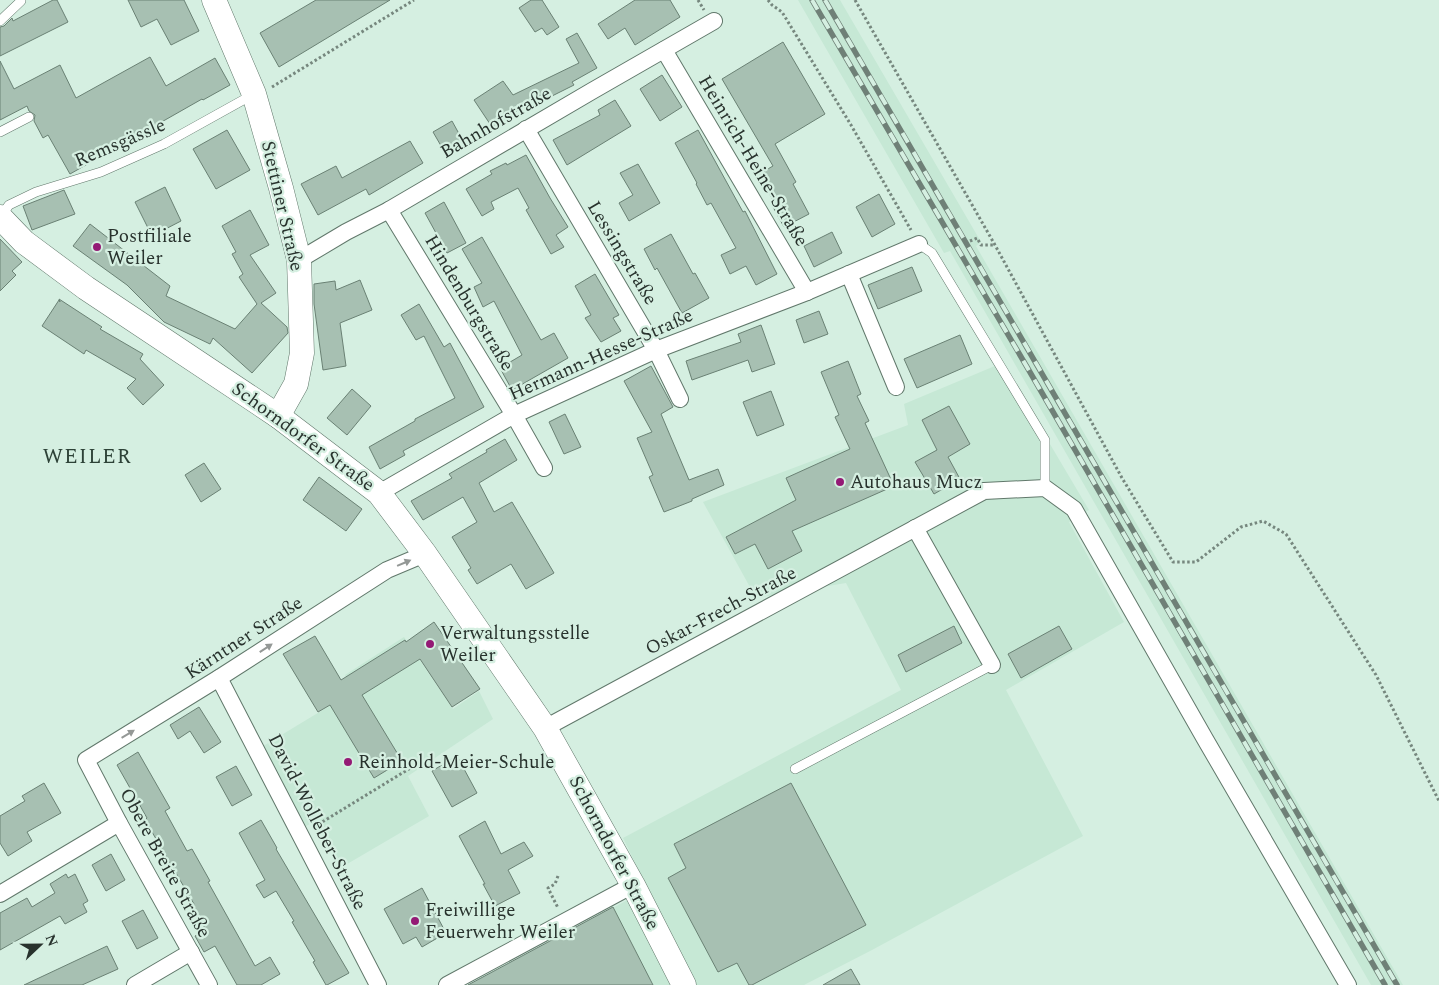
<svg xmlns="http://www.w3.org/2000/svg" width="1439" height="985" font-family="Spectral,serif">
<rect width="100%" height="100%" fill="#d5efe1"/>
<g fill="#c6e8d5">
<polygon points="798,0 840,0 981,242 976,246 1403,985 1371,985 950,251 944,253"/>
<polygon points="1002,363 1089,510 1069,522 1124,622 1006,690 1083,836 872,950 804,985 469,985 648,889 623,838 901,690 846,583 756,598 703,502 908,425 904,404"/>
<polygon points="404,637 453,709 479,691 493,719 408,776 429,816 342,867 316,821 302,828 260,748 354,691 345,675"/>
</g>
<g fill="#a7c0b2" stroke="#6a8174">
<polygon points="53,0 57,0 68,22 0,56 0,27 4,26 12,18 13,21"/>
<polygon points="128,0 184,0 199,31 171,45 157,19 141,27"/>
<polygon points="316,0 390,0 279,67 260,33"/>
<polygon points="531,0 542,0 559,27 547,35 542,28 535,32 519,8"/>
<polygon points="635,0 670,0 680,17 635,45 625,28 608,39 598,24"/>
<polygon points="577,33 597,68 572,82 574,85 544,100 541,95 492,127 474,100 503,81 513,95 579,63 566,39"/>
<polygon points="783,42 825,114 775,144 796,182 793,184 809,214 784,227 773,207 776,206 759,174 773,166 722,79"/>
<polygon points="150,57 166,86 215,58 230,85 203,100 202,99 70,174 48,135 43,138 34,121 35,115 29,111 27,106 0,120 0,61 14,89 60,65 76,98"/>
<polygon points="662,75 682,107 660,121 640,89"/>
<polygon points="615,100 631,126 567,165 553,140 600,115 598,110"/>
<polygon points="452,121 463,141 444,151 433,132"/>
<polygon points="227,130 250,170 216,189 193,149"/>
<polygon points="698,130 743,212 745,211 777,274 756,285 746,266 730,274 721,255 736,248 711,203 707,205 696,184 697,183 675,143"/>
<polygon points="410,141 423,163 369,195 366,189 318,215 301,184 336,166 342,178"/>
<polygon points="526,155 550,198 568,227 556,235 564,247 551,254 526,210 529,208 518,188 491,202 494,209 482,216 466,189 492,174 490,171 506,163 507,165"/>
<polygon points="638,164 660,203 629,221 619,203 633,195 620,173"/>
<polygon points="165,187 181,221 152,236 135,202"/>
<polygon points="64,190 75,214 32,230 23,206"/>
<polygon points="879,194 895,224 872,237 856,207"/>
<polygon points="444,202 466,243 447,253 425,213"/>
<polygon points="250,210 269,245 250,255 276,293 261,303 287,327 288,333 252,373 213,338 210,344 164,322 127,285 73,246 90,224 170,286 166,296 235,329 257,304 239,277 243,274 232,254 236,252 222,226"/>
<polygon points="832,232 842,253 814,267 804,246"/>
<polygon points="671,234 693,274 695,273 709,298 682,313 657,268 655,270 644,249"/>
<polygon points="482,237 541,340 554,333 568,358 512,390 500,368 522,355 494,301 483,307 474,287 482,283 462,249"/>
<polygon points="0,239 22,262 12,271 16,275 0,291"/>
<polygon points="912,267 922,291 878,309 868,285"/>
<polygon points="595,274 619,315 613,318 621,331 601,342 585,318 591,315 575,286"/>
<polygon points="360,280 372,310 340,323 346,366 323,370 314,304 314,284 335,281 336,290"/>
<polygon points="59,299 102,327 100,329 143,354 140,359 164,385 143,405 127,388 136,379 86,350 84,354 42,326 59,300 60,302"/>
<polygon points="419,304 444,347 450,343 484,407 403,451 405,455 380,469 369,447 415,421 415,419 455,398 424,336 416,340 401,315"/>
<polygon points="819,311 828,334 804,343 796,320"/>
<polygon points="761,325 775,364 752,372 748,360 692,380 686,361 741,342 738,334"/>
<polygon points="960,335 972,364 917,388 904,359"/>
<polygon points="848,361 861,394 857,396 869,421 865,423 894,486 792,531 802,551 768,569 755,544 735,554 726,537 796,500 786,478 850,449 835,417 839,415 821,372"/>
<polygon points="651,366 673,407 661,414 689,480 718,469 724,485 692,499 692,501 664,512 649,477 653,475 637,438 652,432 624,381"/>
<polygon points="352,389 371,406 347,435 327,418"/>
<polygon points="771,391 784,425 757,436 743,402"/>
<polygon points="949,406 970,444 948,457 960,479 934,494 915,462 937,450 922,420"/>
<polygon points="565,414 581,447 564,454 549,422"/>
<polygon points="505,439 517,460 479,483 494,512 512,502 554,573 526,589 511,564 477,584 468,570 471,568 452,537 477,522 463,497 423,520 411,501 452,478 449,474 487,452 486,450"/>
<polygon points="204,463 221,489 201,502 185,475"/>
<polygon points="319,477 362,509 346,531 303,500"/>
<polygon points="434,622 480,689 452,707 420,659 362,695 402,761 374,778 330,705 318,712 283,654 315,636 341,680 405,640 406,642"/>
<polygon points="954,626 962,643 906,672 898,655"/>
<polygon points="1059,626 1072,649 1021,678 1008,654"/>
<polygon points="199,707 221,742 204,753 190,731 178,739 170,725"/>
<polygon points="138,752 170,808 165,811 187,851 192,849 210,881 208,882 255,966 270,957 280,974 261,985 237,985 215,946 204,952 195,936 206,930 192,905 194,904 145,820 147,818 117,765"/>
<polygon points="457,756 477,793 452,807 432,771"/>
<polygon points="236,766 252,795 232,806 216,777"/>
<polygon points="44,783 61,813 27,832 32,841 8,856 0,843 0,816 25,801 22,796"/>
<polygon points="791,783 866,925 752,985 749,985 737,963 718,972 668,878 686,868 674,844"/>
<polygon points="261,820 277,848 276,849 349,973 327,985 326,985 313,962 315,961 292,922 294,921 276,891 264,898 256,885 265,880 239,833"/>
<polygon points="485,821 501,854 524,842 533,856 508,870 520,893 495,906 483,884 485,884 459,836"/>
<polygon points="111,854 125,880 106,891 92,865"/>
<polygon points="66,874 68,878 75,874 88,901 83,904 87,912 65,924 60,916 0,950 0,913 27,898 32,907 55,893 50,884"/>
<polygon points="422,888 446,933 422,947 416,937 403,944 384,909"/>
<polygon points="613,907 653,985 468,985 563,934"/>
<polygon points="143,910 158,938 137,949 122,921"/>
<polygon points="107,946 118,969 82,985 24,985"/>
<polygon points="851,969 860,985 823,985"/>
</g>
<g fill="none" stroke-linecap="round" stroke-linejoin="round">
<defs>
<g id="lane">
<polyline points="0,21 21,1"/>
<polyline points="0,132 29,117"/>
<polyline points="0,217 9,205 36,192 101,172 164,144 254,94"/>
<polyline points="919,244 932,253 1045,440 1045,488"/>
<polyline points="795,769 992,665"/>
</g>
<g id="street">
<polyline points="664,50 807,292"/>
<polyline points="526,129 656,350 680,399"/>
<polyline points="389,210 514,415 544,468"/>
<polyline points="299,260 346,232 389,210 592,91 714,21"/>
<polyline points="849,274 896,387"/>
<polyline points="379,493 514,415 656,350 807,292 919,244"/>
<polyline points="915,528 992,665"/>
<polyline points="219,678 378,985"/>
<polyline points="545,728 984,491 1045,488 1074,509 1205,739 1348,985"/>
<polyline points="0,894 119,823"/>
<polyline points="135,985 191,952"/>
<polyline points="209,985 119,823 86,760 219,678 387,570 425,554"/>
<polyline points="447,985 633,885"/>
</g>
<g id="secondary">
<polyline points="214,0 254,94 281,188 299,260 302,353 296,384 278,416"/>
<polyline points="0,217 24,242 86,288 278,416 379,493 425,554 545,728 633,885 684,985"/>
</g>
</defs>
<use href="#lane" stroke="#61786b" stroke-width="10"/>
<use href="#street" stroke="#61786b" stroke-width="18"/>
<use href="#secondary" stroke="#61786b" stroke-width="25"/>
<g stroke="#76877e" stroke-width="3" stroke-dasharray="2.5 2.5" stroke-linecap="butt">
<polyline points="698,0 704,10"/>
<polyline points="768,0 772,5 782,12 851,125 911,230"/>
<polyline points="855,0 995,245 1122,478 1173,562 1196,562 1241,527 1263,521 1286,534 1376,675 1439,801"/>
<polyline points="272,87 414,0"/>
<polyline points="970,241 977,238 981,245 995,245"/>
<polyline points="314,827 417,764"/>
<polyline points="558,876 555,884 548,888 558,908"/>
</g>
<use href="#lane" stroke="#fff" stroke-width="9"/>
<use href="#street" stroke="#fff" stroke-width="16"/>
<use href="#secondary" stroke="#fff" stroke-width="24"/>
<defs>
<g id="rail">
<polyline points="812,0 1027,367 1385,985"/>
<path d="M825,0c191,328 381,657 572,985"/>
</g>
</defs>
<use href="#rail" stroke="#6f8077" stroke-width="5.5"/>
<use href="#rail" stroke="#d5efe1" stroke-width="4" stroke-dasharray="11" stroke-linecap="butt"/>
</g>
<defs><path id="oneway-solid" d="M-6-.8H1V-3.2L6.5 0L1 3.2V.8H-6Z" transform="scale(1.25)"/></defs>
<g fill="#949896">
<use href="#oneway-solid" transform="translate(404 563) rotate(-23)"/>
<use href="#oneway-solid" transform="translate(266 648) rotate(-33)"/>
<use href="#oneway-solid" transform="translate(128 734) rotate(-31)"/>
</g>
<g fill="#941a75" stroke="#d5efe1" stroke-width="2">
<circle cx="97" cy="247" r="5"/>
<circle cx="840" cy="482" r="5"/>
<circle cx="430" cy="644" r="5"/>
<circle cx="348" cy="762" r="5"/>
<circle cx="415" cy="921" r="5"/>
</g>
<g text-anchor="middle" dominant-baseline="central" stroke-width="4.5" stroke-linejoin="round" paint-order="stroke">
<g font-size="19" fill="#28322d" stroke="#d5efe1">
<text transform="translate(496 123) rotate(-30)">Bahnhofstraße</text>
<text transform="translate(120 143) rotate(-23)">Remsgässle</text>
<text transform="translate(753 161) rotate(59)">Heinrich-Heine-Straße</text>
<text transform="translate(282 206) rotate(77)">Stettiner Straße</text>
<text transform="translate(622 253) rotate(59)">Lessingstraße</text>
<text transform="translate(469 303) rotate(59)">Hindenburgstraße</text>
<text transform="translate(601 355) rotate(-24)">Hermann-Hesse-Straße</text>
<text transform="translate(303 437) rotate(36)">Schorndorfer Straße</text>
<text transform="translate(721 611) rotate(-28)">Oskar-Frech-Straße</text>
<text transform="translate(244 638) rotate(-33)">Kärntner Straße</text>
<text transform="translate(317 822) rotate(63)">David-Wolleber-Straße</text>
<text transform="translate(614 853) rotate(62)">Schorndorfer Straße</text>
<text transform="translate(165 863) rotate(61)">Obere Breite Straße</text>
</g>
<g font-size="19" fill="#28322d" stroke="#d5efe1" text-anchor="start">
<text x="107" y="236">Postfiliale<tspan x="107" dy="22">Weiler</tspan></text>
<text x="850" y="482">Autohaus Mucz</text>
<text x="440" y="633">Verwaltungsstelle<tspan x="440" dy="22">Weiler</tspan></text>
<text x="358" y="762">Reinhold-Meier-Schule</text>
<text x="425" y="910">Freiwillige<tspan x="425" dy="22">Feuerwehr Weiler</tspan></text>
</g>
<g font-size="21" letter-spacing="1" fill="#2d4237" stroke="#d5efe1">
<text x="87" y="457">WEILER</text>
</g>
</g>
<g transform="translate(40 945) rotate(68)" stroke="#d5efe1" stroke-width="4" paint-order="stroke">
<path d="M0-4L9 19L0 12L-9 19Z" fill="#28322d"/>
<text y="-8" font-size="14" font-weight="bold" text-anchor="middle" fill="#28322d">N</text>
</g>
</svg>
